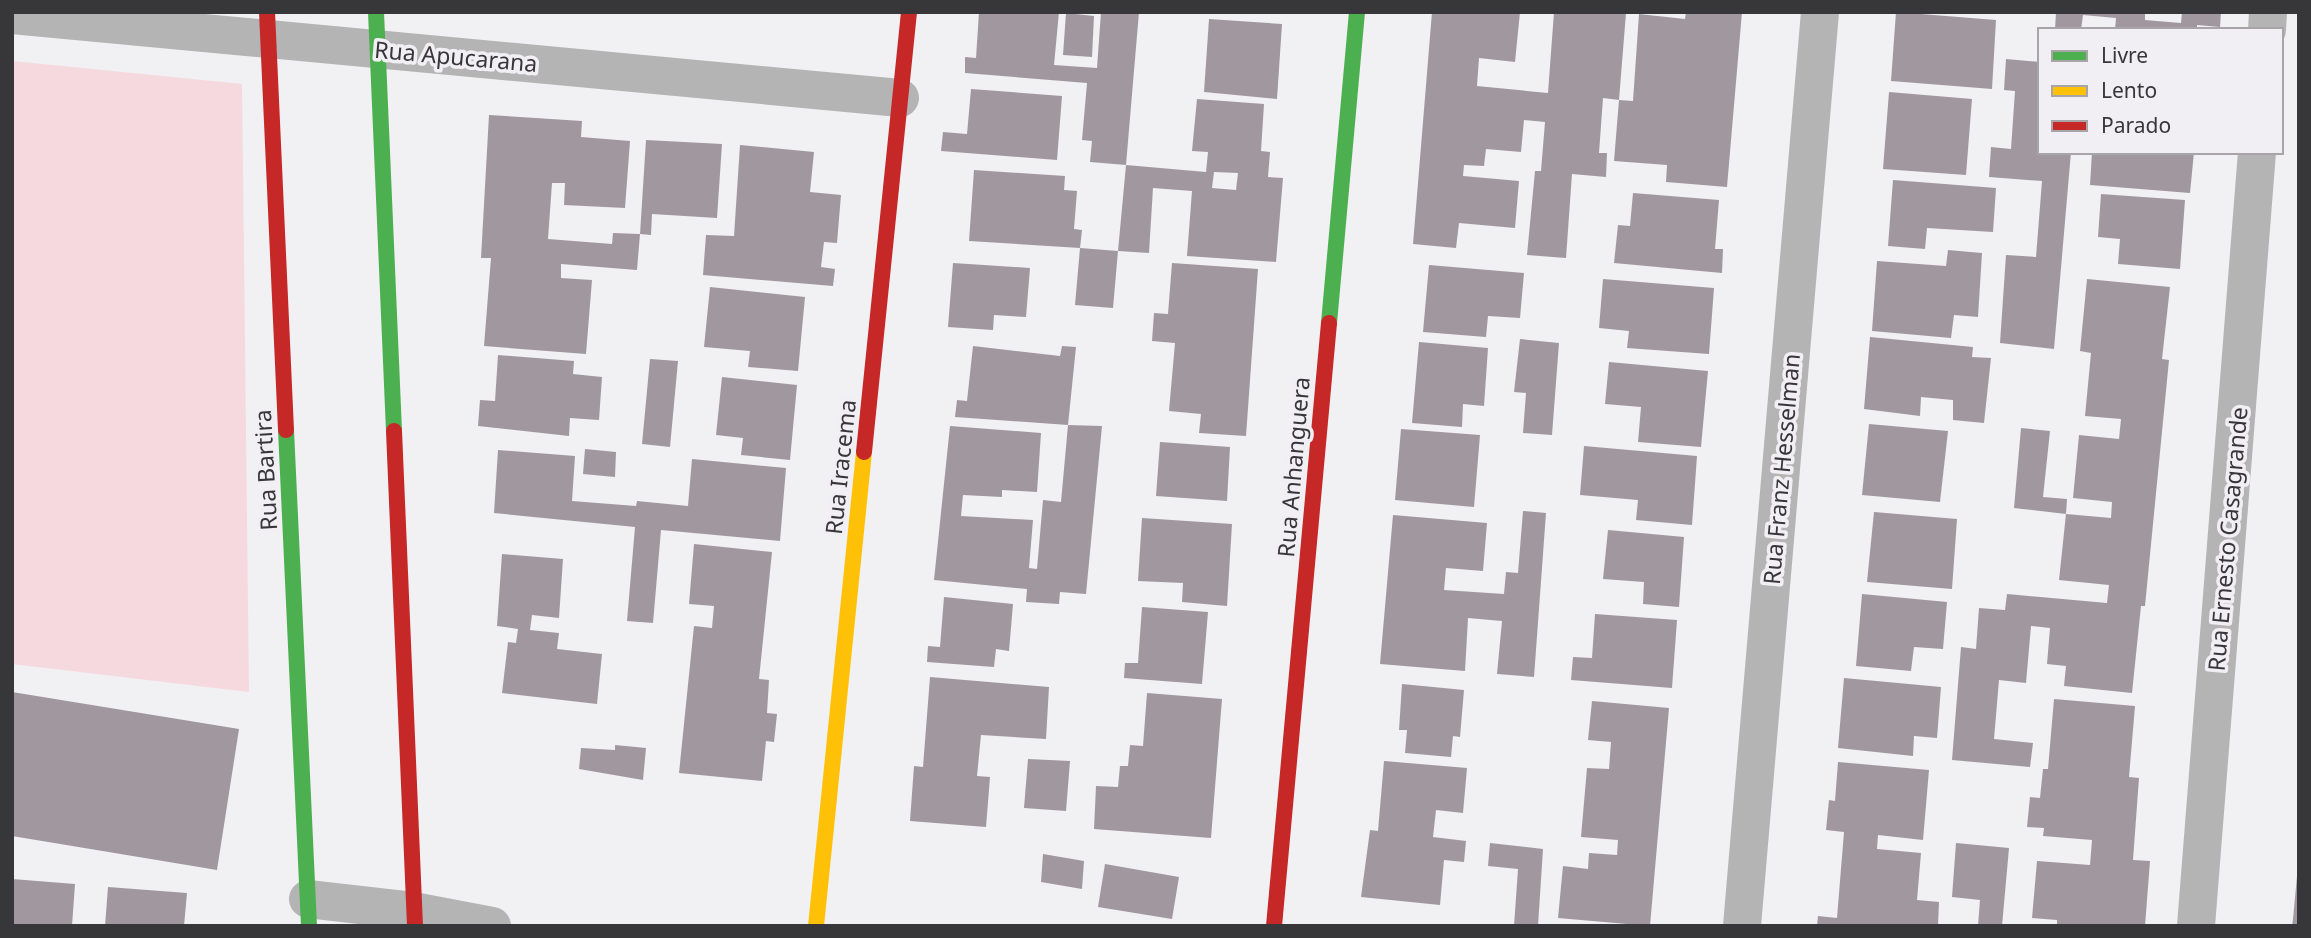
<svg xmlns="http://www.w3.org/2000/svg" width="2311" height="938" font-family="'Noto Sans',sans-serif">
<rect width="100%" height="100%" fill="#f1f0f2"/>
<polygon fill="#f5d9df" points="12,61 242,84 249,692 12,664"/>
<g fill="#a1989f" fill-rule="evenodd">
<polygon points="979,12 1059,12 1054,65 1097,68 1101,12 1139,12 1126,165 1090,162 1092,141 1082,140 1087,83 965,73 965,57 976,58"/>
<polygon points="1432,12 1520,12 1515,62 1479,58 1477,86 1548,93 1554,12 1626,13 1619,100 1633,101 1639,14 1685,19 1686,12 1742,12 1727,187 1666,182 1667,165 1614,161 1619,100 1603,98 1599,153 1607,153 1606,177 1572,174 1566,258 1527,255 1535,171 1541,171 1545,122 1524,120 1521,152 1486,149 1484,166 1464,165 1463,176 1519,181 1515,228 1459,223 1456,248 1413,244"/>
<polygon points="1896,12 1996,20 1992,89 1891,81"/>
<polygon points="2056,12 2145,12 2145,20 2181,23 2182,12 2221,12 2220,27 2197,25 2197,30 2115,30 2116,18 2083,15 2081,30 2055,30"/>
<polygon points="1066,13 1094,16 1092,57 1063,55"/>
<polygon points="1209,19 1282,24 1277,99 1204,92"/>
<polygon points="2006,59 2040,62 2040,152 2071,152 2054,349 2000,343 2006,255 2036,257 2042,181 1989,177 1991,147 2011,149 2015,91 2004,90"/>
<polygon points="971,89 1062,96 1057,160 941,151 943,132 967,134"/>
<polygon points="1889,92 1972,99 1966,175 1883,169"/>
<path d="M1197,99l67,5 -3,47 9,1 -2,25 15,1 -7,84 -89,-6 5,-65 -39,-3 -4,65 -31,-2 8,-86 80,7 2,-20 -16,-1zM1214,172l24,1 -2,17 -24,-2z"/>
<polygon points="489,115 582,121 581,137 630,141 625,208 564,205 565,183 552,183 548,239 612,244 613,233 640,234 637,270 561,264 561,278 592,280 586,354 484,346 491,258 481,258"/>
<polygon points="646,140 722,144 717,218 652,214 651,235 640,234"/>
<polygon points="740,145 814,152 810,192 841,195 837,243 824,242 821,267 835,269 833,286 703,275 706,235 734,236"/>
<polygon points="2092,152 2194,152 2190,193 2090,185"/>
<polygon points="974,170 1065,176 1064,190 1077,191 1074,229 1082,230 1080,248 1118,251 1113,308 1075,305 1080,248 969,241"/>
<polygon points="1893,180 1996,188 1993,232 1927,228 1925,249 1888,246"/>
<polygon points="1633,193 1719,200 1715,249 1723,249 1722,273 1614,263 1618,225 1630,226"/>
<polygon points="2101,194 2185,200 2180,269 2118,264 2120,239 2098,237"/>
<polygon points="1948,250 1982,253 1978,317 1954,315 1951,338 1872,331 1877,261 1946,266"/>
<polygon points="953,263 1030,268 1026,317 994,315 993,330 948,327"/>
<polygon points="1172,263 1258,269 1246,436 1199,433 1201,414 1169,411 1175,343 1152,341 1154,313 1168,314"/>
<polygon points="1429,265 1524,273 1520,318 1488,316 1486,337 1423,332"/>
<polygon points="1603,279 1714,288 1709,354 1627,348 1629,331 1599,328"/>
<polygon points="2087,279 2170,287 2162,359 2169,360 2145,606 2141,606 2132,693 2064,686 2066,666 2047,664 2050,628 2031,626 2026,683 1999,680 1994,739 2033,743 2030,767 1952,760 1961,647 1976,649 1979,608 2005,610 2007,594 2107,603 2109,585 2059,580 2066,514 2111,518 2112,502 2073,498 2079,435 2119,439 2121,419 2085,416 2091,353 2080,351"/>
<polygon points="710,287 805,297 798,371 748,367 750,351 704,347"/>
<polygon points="1870,337 1973,347 1972,357 1991,358 1984,423 1953,420 1953,400 1921,397 1920,416 1864,409"/>
<polygon points="1520,339 1559,343 1552,435 1523,433 1526,393 1514,392"/>
<polygon points="1419,342 1488,348 1484,406 1463,404 1462,427 1412,423"/>
<polygon points="973,346 1060,356 1062,346 1076,347 1068,425 1102,426 1086,594 1060,592 1059,604 1026,602 1027,589 934,580 950,426 1041,433 1037,492 1002,490 1002,497 963,495 961,516 1033,520 1029,568 1037,569 1043,500 1061,502 1068,425 955,417 957,400 967,401"/>
<polygon points="498,355 574,361 573,374 602,377 599,420 570,418 569,436 478,426 480,400 495,401"/>
<polygon points="650,359 678,361 670,447 642,444"/>
<polygon points="1609,362 1708,371 1701,447 1638,442 1641,407 1605,404"/>
<polygon points="722,377 797,385 790,460 741,455 743,438 716,435"/>
<polygon points="1869,424 1948,431 1940,502 1862,495"/>
<polygon points="2021,428 2050,431 2043,497 2067,499 2066,514 2014,508"/>
<polygon points="1401,429 1480,435 1474,507 1395,500"/>
<polygon points="1160,442 1230,447 1227,501 1156,496"/>
<polygon points="1584,446 1697,456 1692,525 1636,520 1638,500 1580,495"/>
<polygon points="585,449 616,452 615,477 583,474"/>
<polygon points="498,450 575,456 572,501 636,506 637,501 688,506 692,459 786,468 780,541 661,530 653,623 627,621 635,527 494,513"/>
<polygon points="1523,511 1546,513 1534,677 1497,674 1502,621 1468,618 1465,671 1380,664 1393,515 1487,523 1483,571 1446,568 1444,590 1504,594 1506,572 1518,573"/>
<polygon points="1874,512 1957,519 1952,589 1867,582"/>
<polygon points="1142,518 1232,524 1227,606 1182,602 1183,583 1138,581"/>
<polygon points="1608,530 1684,537 1679,607 1643,604 1644,582 1603,579"/>
<polygon points="694,544 772,552 759,679 769,680 767,713 777,714 774,742 766,741 762,781 679,773 694,626 712,628 714,606 689,604"/>
<polygon points="502,554 563,559 559,618 532,615 530,630 559,633 557,649 602,654 597,704 502,693 508,642 516,643 518,629 497,626"/>
<polygon points="1862,594 1947,602 1943,649 1914,647 1911,671 1856,666"/>
<polygon points="944,597 1013,604 1009,651 996,649 994,667 927,662 928,646 940,647"/>
<polygon points="1142,607 1208,612 1202,684 1124,678 1125,663 1138,663"/>
<polygon points="1595,614 1677,620 1672,688 1571,680 1573,657 1592,658"/>
<polygon points="930,677 1049,687 1046,739 981,735 977,776 990,777 986,827 910,821 914,766 923,767"/>
<polygon points="1844,678 1941,687 1937,738 1914,736 1913,756 1838,748"/>
<polygon points="1402,684 1464,690 1460,737 1453,736 1451,757 1405,753 1407,730 1399,730"/>
<polygon points="12,692 239,729 217,870 12,836"/>
<polygon points="1147,693 1222,699 1211,838 1094,829 1096,786 1118,787 1120,766 1128,766 1130,745 1143,746"/>
<polygon points="2054,699 2135,706 2129,777 2139,778 2133,860 2150,861 2145,926 2057,926 2057,920 2032,918 2037,861 2090,865 2092,840 2043,836 2044,828 2027,827 2030,797 2040,798 2043,769 2048,769"/>
<polygon points="1592,701 1669,708 1650,926 1558,918 1563,866 1588,869 1589,853 1617,855 1618,840 1581,837 1587,768 1609,769 1611,742 1588,740"/>
<polygon points="615,745 646,748 643,780 579,769 581,748 615,750"/>
<polygon points="1028,759 1070,761 1066,811 1024,808"/>
<polygon points="1384,761 1467,768 1463,813 1436,810 1433,837 1466,841 1464,862 1444,860 1440,905 1361,897 1370,830 1378,831"/>
<polygon points="1838,762 1929,770 1923,840 1878,835 1877,849 1921,853 1917,900 1939,902 1938,926 1817,926 1818,916 1837,918 1844,832 1826,830 1829,800 1835,801"/>
<polygon points="1490,843 1543,849 1538,926 1514,926 1518,869 1488,866"/>
<polygon points="1956,843 2009,848 2002,926 1978,926 1980,900 1952,897"/>
<polygon points="1043,854 1084,861 1082,889 1041,882"/>
<polygon points="1105,864 1179,877 1172,919 1098,907"/>
<polygon points="2297,876 2299,926 2292,926 2293,919"/>
<polygon points="12,879 75,884 72,926 12,926"/>
<polygon points="108,887 187,893 184,926 105,926"/>
</g>
<g fill="none" stroke-linecap="round" stroke-linejoin="round">
<g stroke="#b4b4b4" stroke-width="38">
<polyline points="12,15 900,98"/>
<polyline points="2267,30 2268,12"/>
<polyline points="308,899 413,911 492,926"/>
<polyline points="1742,926 1820,12"/>
<polyline points="2196,926 2257,152"/>
</g>
<g stroke="#4caf50" stroke-width="16">
<polyline points="376,12 394,431"/>
<polyline points="1329,323 1357,12"/>
<polyline points="286,430 309,926"/>
</g>
<polyline stroke="#ffc107" stroke-width="16" points="816,926 864,452"/>
<g stroke="#c62828" stroke-width="16">
<polyline points="267,12 286,430"/>
<polyline points="394,431 415,926"/>
<polyline points="864,452 909,12"/>
<polyline points="1274,926 1329,323"/>
</g>
</g>
<g text-anchor="middle" dominant-baseline="central" stroke-width="7" stroke-linejoin="round" paint-order="stroke">
<g font-size="23" fill="#373638" stroke="#f1eff3">
<text transform="translate(456 56) rotate(5)">Rua Apucarana</text>
<text transform="translate(840 467) rotate(-84)">Rua Iracema</text>
<text transform="translate(1293 467) rotate(-85)">Rua Anhanguera</text>
<text transform="translate(1781 469) rotate(-85)">Rua Franz Hesselman</text>
<text transform="translate(265 470) rotate(-93)">Rua Bartira</text>
<text transform="translate(2227 539) rotate(-85)">Rua Ernesto Casagrande</text>
</g>
</g>
<rect width="2311" height="938" fill="none" stroke="#373638" stroke-width="28"/>
<rect x="2038" y="28" width="245" height="126" fill="#f1eff3" stroke="#a7a5a8" stroke-width="2"/>
<rect x="2052" y="51" width="35" height="10" fill="#4caf50" stroke="#a7a5a8" stroke-width="2"/>
<text x="2101" y="63" font-size="21" fill="#373638">Livre</text>
<rect x="2052" y="86" width="35" height="10" fill="#ffc107" stroke="#a7a5a8" stroke-width="2"/>
<text x="2101" y="98" font-size="21" fill="#373638">Lento</text>
<rect x="2052" y="121" width="35" height="10" fill="#c62828" stroke="#a7a5a8" stroke-width="2"/>
<text x="2101" y="133" font-size="21" fill="#373638">Parado</text>
</svg>
